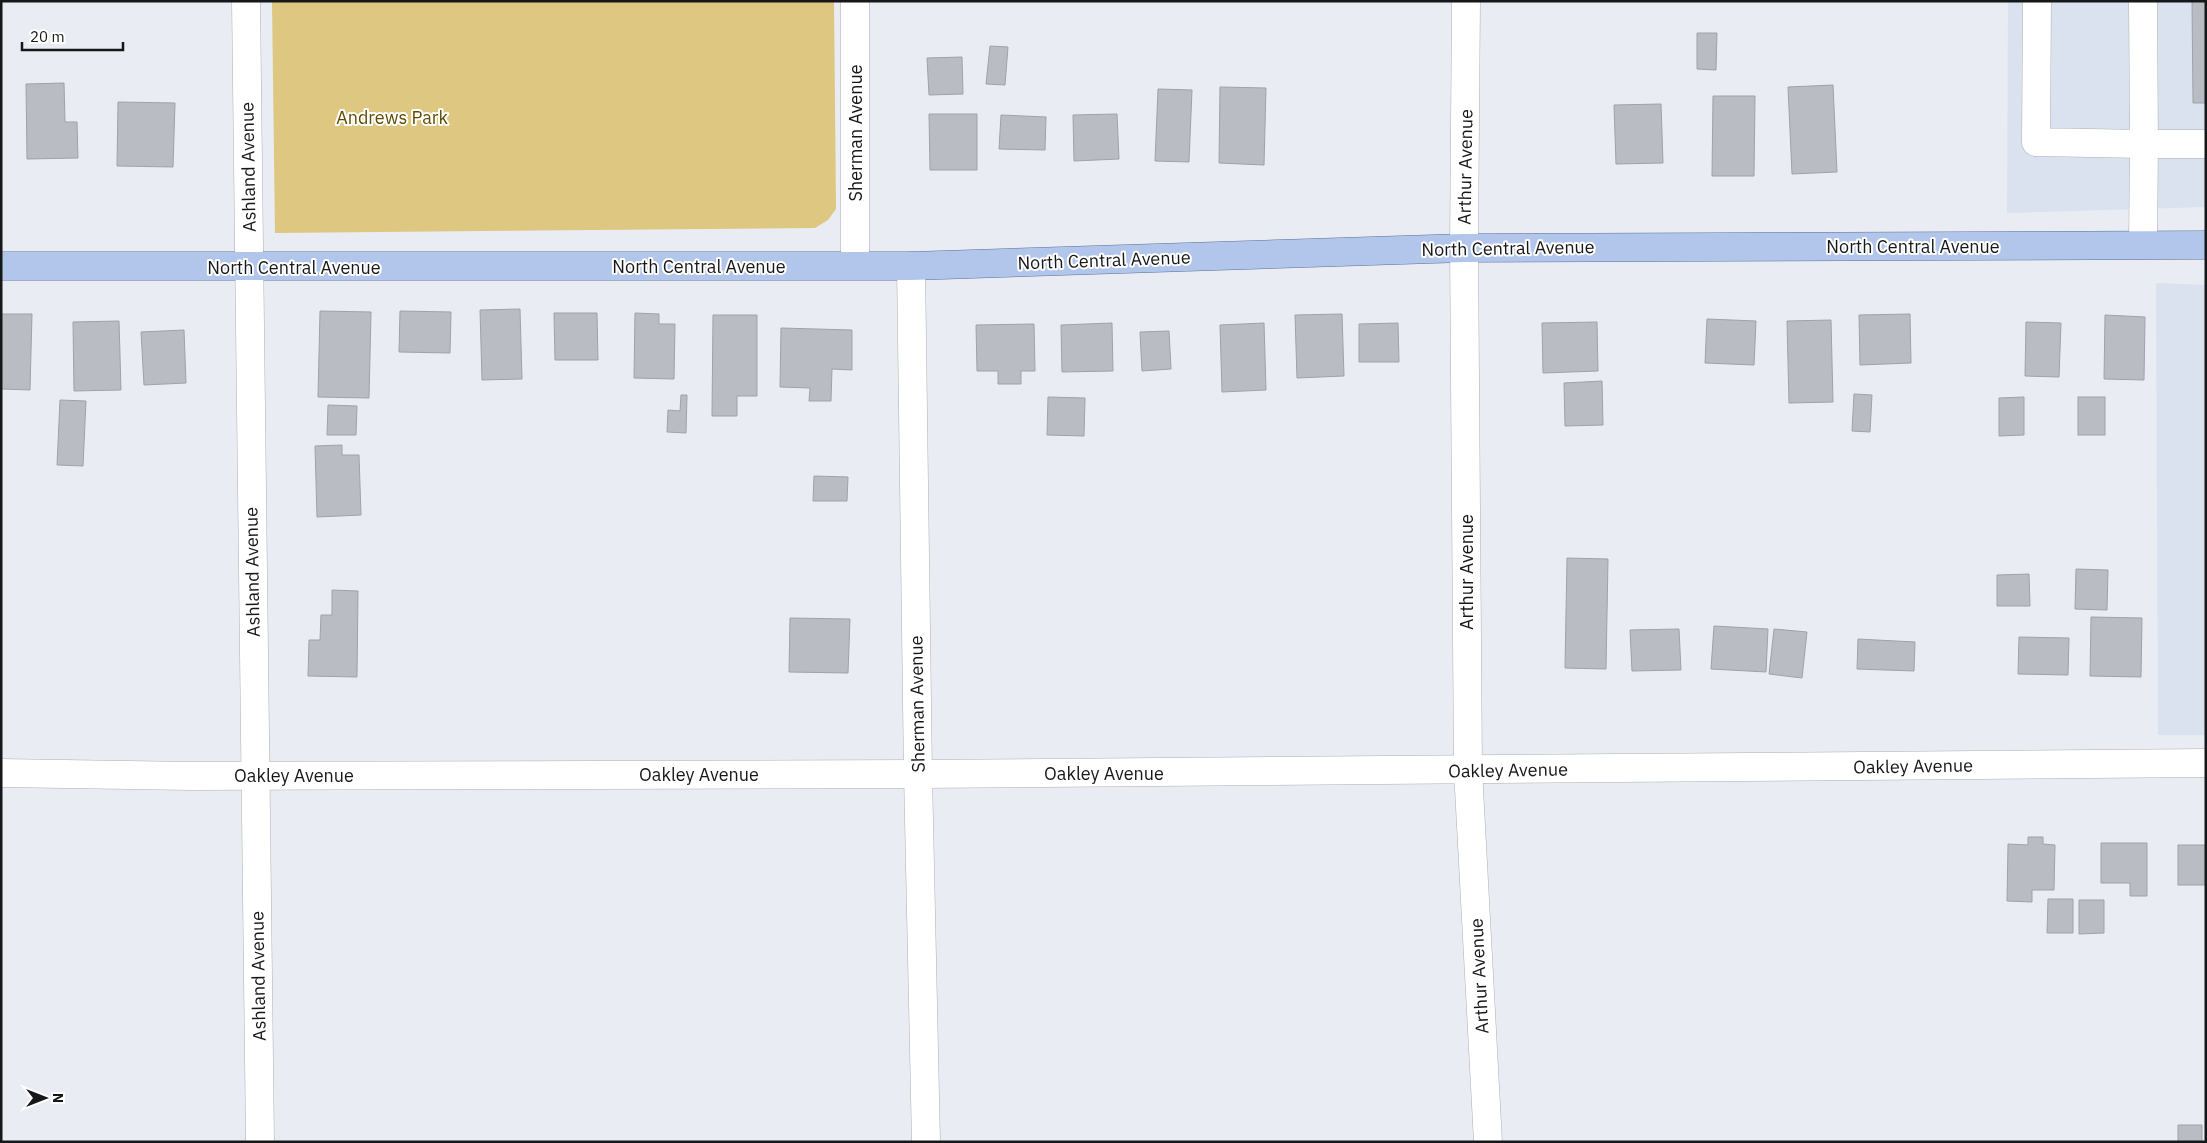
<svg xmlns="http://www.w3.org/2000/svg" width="2207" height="1143" font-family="'IBM Plex Sans',sans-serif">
<rect width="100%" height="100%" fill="#e9ecf2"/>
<g fill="#dbe2ef">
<polygon points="2008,1 2206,1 2206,207 2007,213"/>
<polygon points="2156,283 2206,285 2206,735 2158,735"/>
</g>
<polygon fill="#dec780" points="272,1 834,1 836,209 828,220 815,228 275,233"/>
<g fill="#b9bcc2" stroke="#9fa2a8">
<polygon points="2192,1 2206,1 2206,103 2193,103"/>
<polygon points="1697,33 1717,33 1716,70 1697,69"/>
<polygon points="990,46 1008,47 1005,85 986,84"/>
<polygon points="962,57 963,94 929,95 927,58"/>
<polygon points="64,83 65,122 77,122 78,158 27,159 26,84"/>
<polygon points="1833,85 1837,172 1792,174 1788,87"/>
<polygon points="1220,87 1266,88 1264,165 1219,163"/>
<polygon points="1158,89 1192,90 1189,162 1155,161"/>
<polygon points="1713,96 1755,96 1754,176 1712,176"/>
<polygon points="118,102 175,103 173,167 117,166"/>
<polygon points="1661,104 1663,163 1616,164 1614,105"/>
<polygon points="929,114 977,114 977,170 930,170"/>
<polygon points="1117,114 1119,159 1074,161 1073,115"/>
<polygon points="1001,115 1046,117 1045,150 999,149"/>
<polygon points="520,309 522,379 482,380 480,310"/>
<polygon points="320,311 371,312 369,398 318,397"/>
<polygon points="400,311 451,312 450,353 399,352"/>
<polygon points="554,313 597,313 598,360 555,360"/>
<polygon points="635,313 659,314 659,324 675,324 674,379 634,378"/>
<polygon points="1,314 32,314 30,390 1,389"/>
<polygon points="1342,314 1344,376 1297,378 1295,315"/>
<polygon points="1910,314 1911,363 1860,365 1859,315"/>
<polygon points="713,315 757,315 757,396 737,396 737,416 712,416"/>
<polygon points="2105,315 2145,317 2144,380 2104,379"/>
<polygon points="1707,319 1756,321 1754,365 1705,363"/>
<polygon points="1831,320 1833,402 1789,403 1787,321"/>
<polygon points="119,321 121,390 74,391 73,322"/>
<polygon points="1597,322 1598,371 1543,373 1542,323"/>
<polygon points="2026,322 2061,323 2059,377 2025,376"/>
<polygon points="1112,323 1113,371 1062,372 1061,325"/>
<polygon points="1264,323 1266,390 1222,392 1220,325"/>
<polygon points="1398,323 1399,362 1359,362 1359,324"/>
<polygon points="1034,324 1035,371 1021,371 1021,384 998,384 998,371 977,371 976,325"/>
<polygon points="781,328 852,330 852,370 832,369 831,401 809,401 810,388 780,387"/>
<polygon points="184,330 186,383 144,385 141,332"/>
<polygon points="1169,331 1171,369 1142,371 1140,332"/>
<polygon points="1602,381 1603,425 1565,426 1564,383"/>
<polygon points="1854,394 1872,395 1870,432 1852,431"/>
<polygon points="681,395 687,395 686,433 667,432 668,410 680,411"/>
<polygon points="1048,397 1085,398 1084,436 1047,435"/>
<polygon points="2024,397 2024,435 1999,436 1999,398"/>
<rect x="2078" y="397" width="27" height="38"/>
<polygon points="60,400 86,401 83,466 57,465"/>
<polygon points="328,405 357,406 356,435 327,435"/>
<polygon points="342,445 342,455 359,455 361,515 317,517 315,446"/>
<polygon points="814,476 848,477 847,501 813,501"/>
<polygon points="1567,558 1608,559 1606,669 1565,668"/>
<polygon points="2076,569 2108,570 2107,610 2075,609"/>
<polygon points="2029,574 2030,606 1997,606 1997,575"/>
<polygon points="332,590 358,591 357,677 308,676 309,640 320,640 321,615 332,615"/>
<polygon points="2091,617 2142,618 2141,677 2090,676"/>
<polygon points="790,618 850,619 848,673 789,672"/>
<polygon points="1714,626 1768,629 1766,672 1711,669"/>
<polygon points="1679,629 1681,670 1632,671 1630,630"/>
<polygon points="1774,629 1807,632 1802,678 1769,674"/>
<polygon points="2019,637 2069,638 2068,675 2018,674"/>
<polygon points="1858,639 1915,642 1914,671 1857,669"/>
<polygon points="2028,837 2043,837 2043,844 2055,845 2054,890 2032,890 2032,902 2007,901 2008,844 2028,845"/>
<polygon points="2101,843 2147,843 2147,896 2130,896 2130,883 2101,883"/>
<rect x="2178" y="845" width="28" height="40"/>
<polygon points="2048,899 2073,899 2073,933 2047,933"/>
<polygon points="2079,900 2104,900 2104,933 2079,934"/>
<polygon points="2178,1125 2202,1125 2202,1142 2206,1142 2178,1142"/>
</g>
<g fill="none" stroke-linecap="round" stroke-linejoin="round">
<defs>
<g id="minor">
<polyline points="246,1 260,1142"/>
<polyline points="855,1 855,265"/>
<polyline points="1466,1 1464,248 1468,770 1488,1142"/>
<polyline points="2037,1 2036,142 2144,144 2143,1"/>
<polyline points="2143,245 2144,144 2206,144"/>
<polyline points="911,266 918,774 926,1142"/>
<polyline points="1,773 192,776 918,774 2206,763"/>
</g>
<polyline id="major" points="1,266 911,266 1464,248 2206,245"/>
</defs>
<use href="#minor" stroke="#acafb5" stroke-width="29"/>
<use href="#major" stroke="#5a7098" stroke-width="29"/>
<use href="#minor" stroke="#fff" stroke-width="28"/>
<use href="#major" stroke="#b2c6eb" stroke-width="28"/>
</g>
<g text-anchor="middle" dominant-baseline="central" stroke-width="4" stroke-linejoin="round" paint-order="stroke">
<g font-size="18" fill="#5f4c00" stroke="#fff">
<text x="392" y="117">Andrews Park</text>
</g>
<g font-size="18" fill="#161719" stroke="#fff">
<text transform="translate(855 133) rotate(-90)">Sherman Avenue</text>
<text transform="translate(248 167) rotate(-91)">Ashland Avenue</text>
<text transform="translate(1465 167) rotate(-89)">Arthur Avenue</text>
<text x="1913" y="246">North Central Avenue</text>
<text transform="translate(1508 248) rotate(-1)">North Central Avenue</text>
<text transform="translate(1104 260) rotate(-2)">North Central Avenue</text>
<text x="699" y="266">North Central Avenue</text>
<text x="294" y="267">North Central Avenue</text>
<text transform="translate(252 572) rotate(-91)">Ashland Avenue</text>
<text transform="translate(1466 572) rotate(-90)">Arthur Avenue</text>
<text transform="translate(917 704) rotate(-91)">Sherman Avenue</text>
<text transform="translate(1913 766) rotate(-1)">Oakley Avenue</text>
<text transform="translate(1508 770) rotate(-1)">Oakley Avenue</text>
<text x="1104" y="773">Oakley Avenue</text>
<text x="699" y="774">Oakley Avenue</text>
<text x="294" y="775">Oakley Avenue</text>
<text transform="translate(258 976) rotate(-91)">Ashland Avenue</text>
<text transform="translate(1479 976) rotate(-93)">Arthur Avenue</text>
</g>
</g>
<rect width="2207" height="1143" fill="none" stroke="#161719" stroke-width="5"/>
<g transform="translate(45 1098) rotate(90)" stroke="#ffffff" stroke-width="4" paint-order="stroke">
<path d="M0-4L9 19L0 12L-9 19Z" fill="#161719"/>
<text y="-8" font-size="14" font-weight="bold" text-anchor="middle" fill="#161719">N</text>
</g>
<path d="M22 42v8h101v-8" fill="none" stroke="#161719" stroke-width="2.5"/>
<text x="30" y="42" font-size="15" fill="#161719" stroke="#ffffff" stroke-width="4" paint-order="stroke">20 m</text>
</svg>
